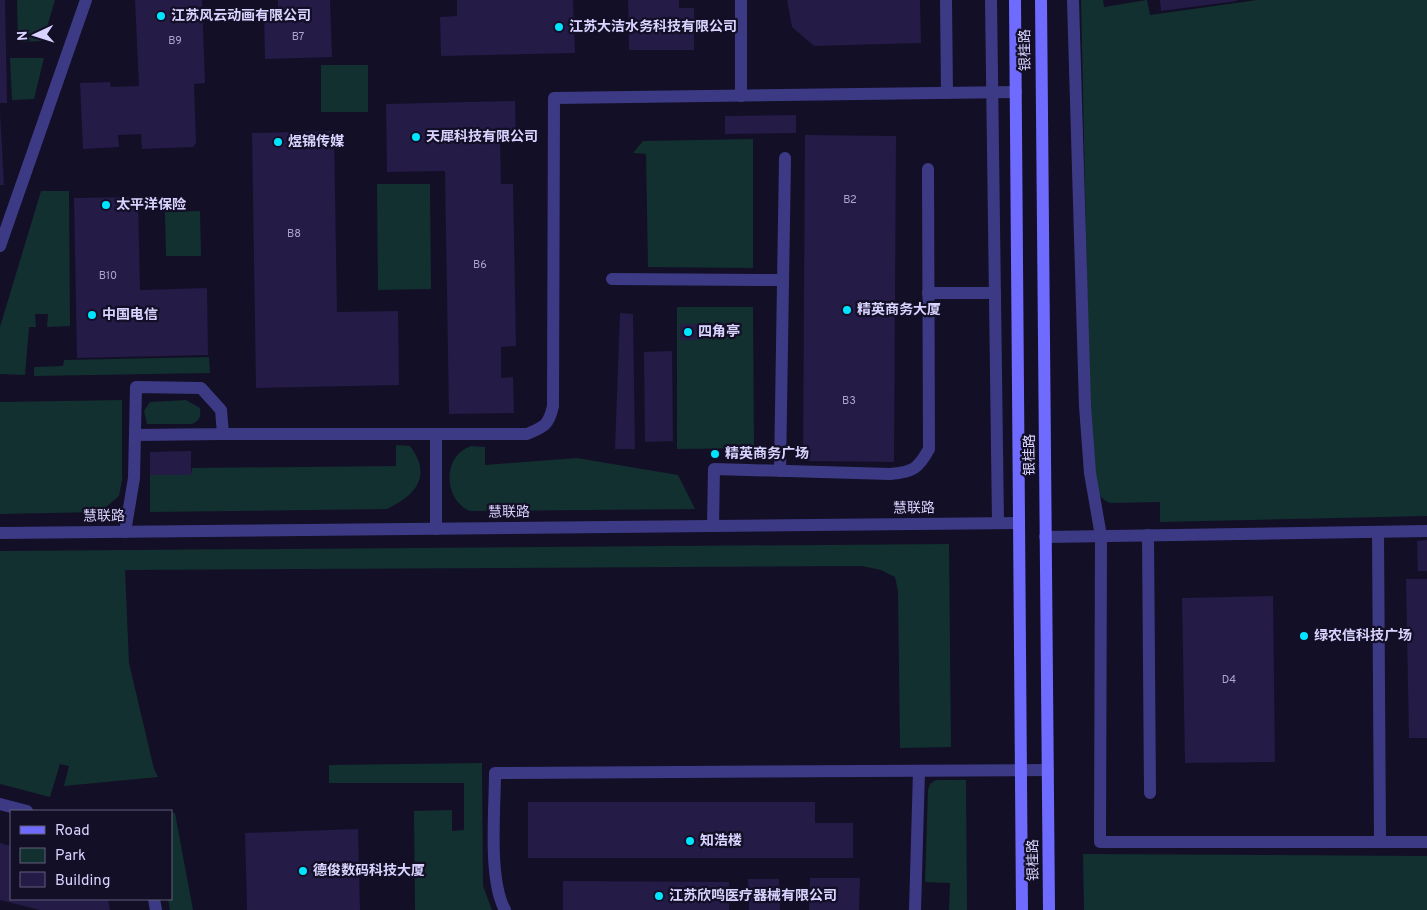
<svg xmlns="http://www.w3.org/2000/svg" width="1427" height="910" font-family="Overpass,'Noto Sans SC',sans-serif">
<rect width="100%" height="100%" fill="#130f26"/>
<g fill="#12302f">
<polygon points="17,0 55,0 43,41 18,42"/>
<path d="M1081,0h22l1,7 43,-7 3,15 107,-15h170v516l-267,6v-20l-49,1c-15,-4 -16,-20 -20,-33z"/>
<polygon points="10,58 44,58 34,99 12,100"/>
<rect x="321" y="65" width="47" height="47"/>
<polygon points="753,139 753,268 648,267 646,154 633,153 643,141"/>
<polygon points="377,184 430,184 431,289 378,290"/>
<polygon points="41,191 69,191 70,326 47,327 48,314 35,314 36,327 29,327 25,375 0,374 0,327"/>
<polygon points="200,211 201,256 166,256 165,212"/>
<polygon points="677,307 753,307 754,448 677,449"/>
<polygon points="209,357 210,373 34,376 34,367 63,366 64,360"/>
<polygon points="122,400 122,480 119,496 100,512 0,514 0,402"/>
<path d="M186,400l14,8c1,9 0,12 -8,16h-45l-3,-13 6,-9z"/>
<path d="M396,445l14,1c22,29 7,49 -23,63l-237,3v-37h41l1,-7 204,-2z"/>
<path d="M471,446l14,1v18l92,-7 101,17 17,34 -225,2c-26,-10 -29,-55 1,-65z"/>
<polygon points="949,544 951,747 900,748 898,591 895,577 881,570 862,566 125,570 129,663 154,769 158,777 64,786 69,766 60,764 50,797 0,784 0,551"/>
<polygon points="482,763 483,886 492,910 415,910 414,811 452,810 452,831 464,830 464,783 329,783 329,765"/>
<polygon points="936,780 966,780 967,910 949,910 950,883 925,882 928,790 930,784"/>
<polygon points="171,813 175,813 193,910 170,910 168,899 171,899"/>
<polygon points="1083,854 1427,856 1427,910 1084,910"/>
</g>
<g fill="#241b47">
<polygon points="0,0 5,0 7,103 0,103"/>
<polygon points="135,0 202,0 205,83 194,84 196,143 193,147 142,149 141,134 118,135 119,147 83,149 80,83 110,82 111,87 139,86"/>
<polygon points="278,0 330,0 332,57 265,59 264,17 278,17"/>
<polygon points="457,0 573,0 575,53 441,56 440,17 457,16"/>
<polygon points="628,0 679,0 679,8 694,8 694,50 629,50"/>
<polygon points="787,0 920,0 921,43 814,46 792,27"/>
<polygon points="1160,0 1237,0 1237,1 1161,11"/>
<polygon points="515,101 516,140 500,140 501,184 513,184 516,346 501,347 501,378 513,377 514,413 449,414 445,171 387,172 386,104"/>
<polygon points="0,112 4,185 0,185"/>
<polygon points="796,115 796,133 725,134 725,116"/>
<polygon points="334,131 337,312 398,311 399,385 256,388 252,133"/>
<polygon points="805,135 896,136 894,462 803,461"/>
<polygon points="138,197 140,290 207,288 208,355 77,358 74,198"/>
<polygon points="620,313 633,314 635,449 615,449"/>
<polygon points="680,324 697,324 696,340 680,340"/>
<polygon points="672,351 673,441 645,442 644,352"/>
<polygon points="191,451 191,475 150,475 150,452"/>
<polygon points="1427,540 1427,571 1418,571 1417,541"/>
<polygon points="1406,579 1427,579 1427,738 1409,738"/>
<polygon points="1273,596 1275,762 1185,763 1182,598"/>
<polygon points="528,802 815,802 815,823 853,823 853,858 528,858"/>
<polygon points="358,829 360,910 247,910 245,833"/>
<polygon points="0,843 11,846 11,899 108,899 110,910 40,910 0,900"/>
<polygon points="810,878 860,878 859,910 809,910"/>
<polygon points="748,879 779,879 780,910 749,910"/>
<polygon points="563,881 729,882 729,910 563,910"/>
</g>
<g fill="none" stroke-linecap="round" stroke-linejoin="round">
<g stroke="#3d3a85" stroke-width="12">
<polyline points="741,0 741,96"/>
<polyline points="946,0 947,93"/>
<polyline points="991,0 998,523"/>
<polyline points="1073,0 1085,406 1090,473 1101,536 1100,842 1427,842"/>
<polyline points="612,279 783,280"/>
<polyline points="928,293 995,293"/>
<path d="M223,434h304c17,-7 22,-9 26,-28l1,-308 462,-6"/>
<polyline points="780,471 785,158"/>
<path d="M713,526l1,-57 176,5c23,-2 28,-5 39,-25l-1,-280"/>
<polyline points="436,529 436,434"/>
<polyline points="125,532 134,478 136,387 201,388 221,410 223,434 135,435"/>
<polyline points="1378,532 1380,842"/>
<polyline points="1148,535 1150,793"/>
<polyline points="1045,537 1427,531"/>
<polyline points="0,804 27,811"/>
<path d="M505,910c-17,-31 -10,-100 -10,-137l553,-3"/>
<polyline points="915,910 919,771"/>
</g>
<g stroke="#3d3a85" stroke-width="12">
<polyline points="0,246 86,0"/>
<polyline points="0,533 1019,523"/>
<polyline points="154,899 156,910"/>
</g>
<g stroke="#6f6bff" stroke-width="12">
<polyline points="1015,0 1022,910"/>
<polyline points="1041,0 1049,910"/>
</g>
</g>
<g fill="#00e5ff" stroke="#130f26" stroke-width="2">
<circle cx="161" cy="16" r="5"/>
<circle cx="559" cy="27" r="5"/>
<circle cx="416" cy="137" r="5"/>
<circle cx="278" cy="142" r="5"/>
<circle cx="106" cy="205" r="5"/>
<circle cx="847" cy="310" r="5"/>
<circle cx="92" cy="315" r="5"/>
<circle cx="688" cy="332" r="5"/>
<circle cx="715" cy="454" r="5"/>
<circle cx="1304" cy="636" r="5"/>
<circle cx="690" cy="841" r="5"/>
<circle cx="303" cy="871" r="5"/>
<circle cx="659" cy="896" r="5"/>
</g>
<g text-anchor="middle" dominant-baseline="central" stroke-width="4.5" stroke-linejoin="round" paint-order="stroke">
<g font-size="11" fill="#aca6d1">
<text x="298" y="37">B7</text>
<text x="175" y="41">B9</text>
<text x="850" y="200">B2</text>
<text x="294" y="234">B8</text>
<text x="480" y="265">B6</text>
<text x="108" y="276">B10</text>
<text x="849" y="401">B3</text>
<text x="1229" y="680">D4</text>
</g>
<g font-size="14" font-weight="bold" fill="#d9d4ff" stroke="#130f26" text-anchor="start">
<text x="171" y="16">江苏风云动画有限公司</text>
<text x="569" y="27">江苏大洁水务科技有限公司</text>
<text x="426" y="137">天犀科技有限公司</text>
<text x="288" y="142">煜锦传媒</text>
<text x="116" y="205">太平洋保险</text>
<text x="857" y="310">精英商务大厦</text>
<text x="102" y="315">中国电信</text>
<text x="698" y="332">四角亭</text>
<text x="725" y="454">精英商务广场</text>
<text x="1314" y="636">绿农信科技广场</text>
<text x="700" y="841">知浩楼</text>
<text x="313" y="871">德俊数码科技大厦</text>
<text x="669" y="896">江苏欣鸣医疗器械有限公司</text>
</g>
<g font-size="14" fill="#d9d4ff" stroke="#130f26">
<text transform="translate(1026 50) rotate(-91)">银桂路</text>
<text transform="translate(1030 455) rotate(-90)">银桂路</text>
<text transform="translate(914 509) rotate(-1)">慧联路</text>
<text transform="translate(509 513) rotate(-1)">慧联路</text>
<text transform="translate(104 517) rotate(-1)">慧联路</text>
<text transform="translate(1034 860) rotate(-91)">银桂路</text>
</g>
</g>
<rect x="10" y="810" width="162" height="90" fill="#130f26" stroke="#625e7d"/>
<rect x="20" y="826" width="25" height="8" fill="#6f6bff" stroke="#625e7d"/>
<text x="55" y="835" font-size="15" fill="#d9d4ff">Road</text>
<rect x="20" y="848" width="25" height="15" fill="#12302f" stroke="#625e7d"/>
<text x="55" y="860" font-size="15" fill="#d9d4ff">Park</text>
<rect x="20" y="872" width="25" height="15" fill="#241b47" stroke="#625e7d"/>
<text x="55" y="885" font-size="15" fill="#d9d4ff">Building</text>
<g transform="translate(35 35) rotate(266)" stroke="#130f26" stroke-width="4" paint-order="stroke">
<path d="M0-4L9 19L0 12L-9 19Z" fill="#d9d4ff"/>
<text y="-8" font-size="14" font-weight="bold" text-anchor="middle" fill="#d9d4ff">N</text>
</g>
</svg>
